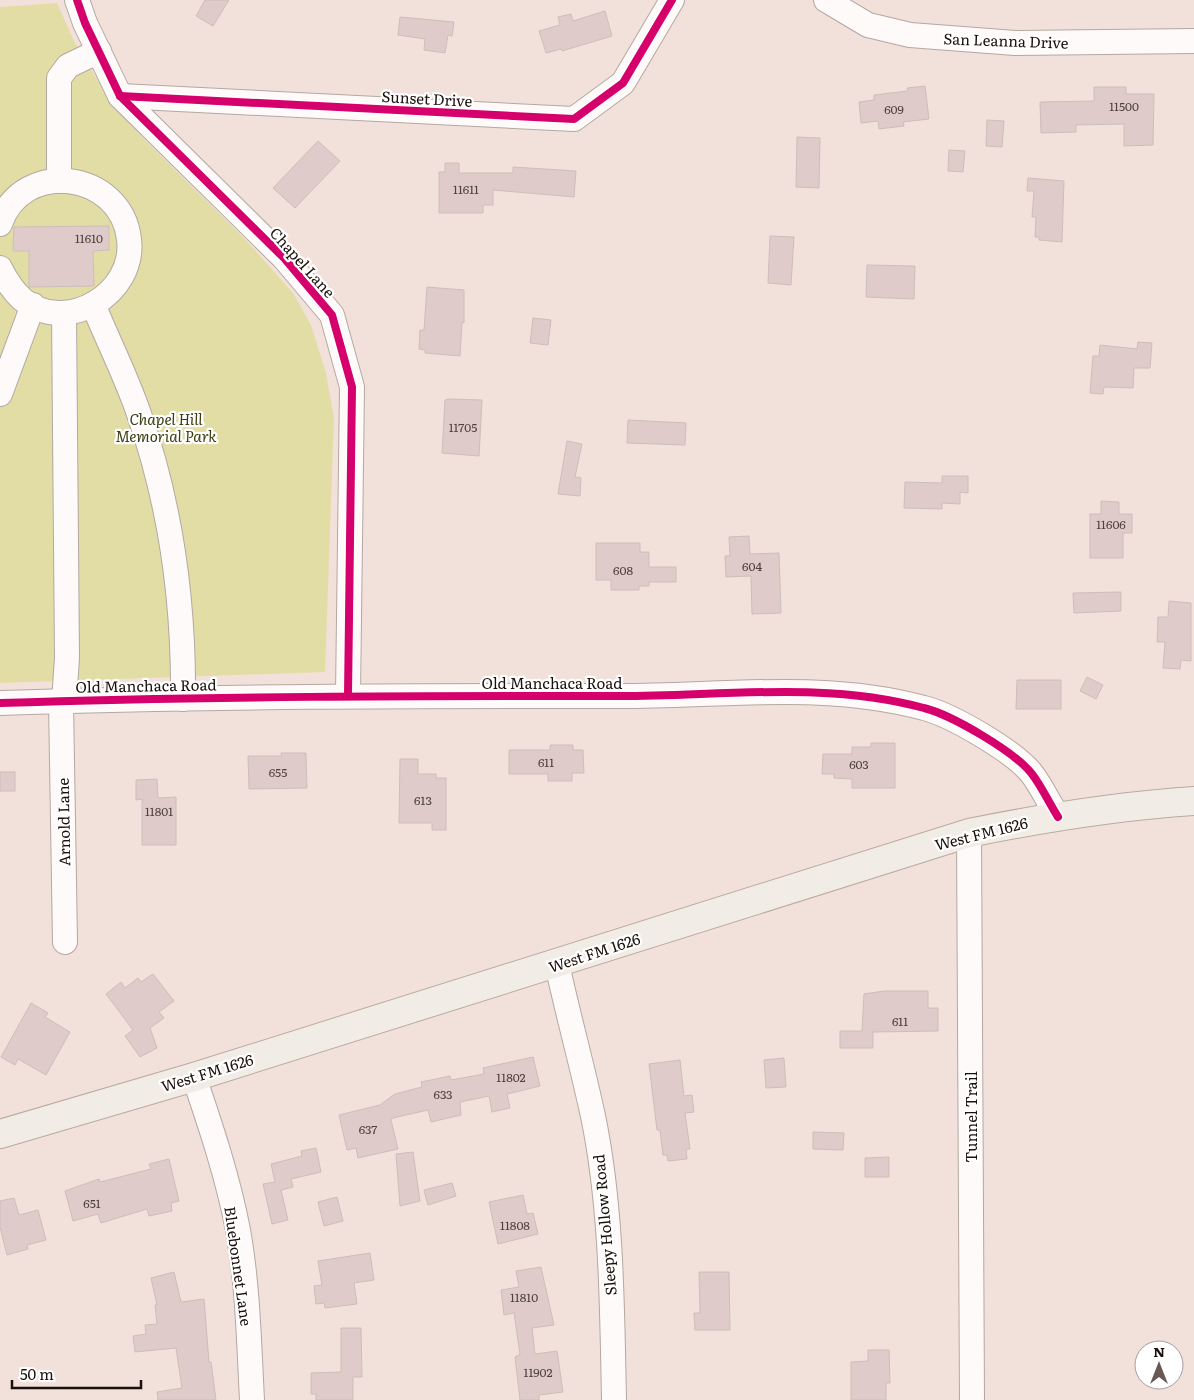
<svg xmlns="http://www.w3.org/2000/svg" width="1194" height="1400" font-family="Literata,serif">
<rect width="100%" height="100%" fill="#f2e1da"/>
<polygon fill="#e2dda4" points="57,3 74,41 107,96 143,138 246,240 293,293 311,325 326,373 334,418 325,672 0,683 0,7"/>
<g fill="#dfcbca" stroke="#ccbebb">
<polygon points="205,0 229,0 213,26 196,16"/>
<polygon points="605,11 612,36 562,51 561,49 546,53 539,31 560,25 558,17 571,14 573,21"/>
<polygon points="400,17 454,22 452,36 448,35 445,53 424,50 425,39 398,35"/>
<polygon points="925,86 929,119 903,122 904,126 879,129 878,121 861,123 859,102 874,100 874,95 908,91 907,88"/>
<polygon points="1094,87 1126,87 1126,94 1154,94 1153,145 1124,146 1124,124 1076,125 1076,132 1041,133 1040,102 1094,101"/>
<polygon points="987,120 1004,121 1002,147 986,146"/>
<polygon points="797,137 820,138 819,188 796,187"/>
<polygon points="318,141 340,161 295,208 273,188"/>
<polygon points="949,150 965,151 963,172 948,171"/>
<polygon points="445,163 459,163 459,173 513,173 513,167 576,171 574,197 493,190 493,205 483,205 483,213 439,213 439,172 445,172"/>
<polygon points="1028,178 1064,181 1062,242 1039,240 1039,237 1035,237 1036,217 1032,217 1034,191 1027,191"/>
<polygon points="109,226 109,250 93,251 94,286 29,287 29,251 13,251 14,227"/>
<polygon points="770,236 794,237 791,285 768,283"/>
<polygon points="867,265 915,266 914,299 866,297"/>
<polygon points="427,287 464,290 464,323 462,322 460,356 425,353 425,350 419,349 420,330 424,330"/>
<polygon points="533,318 551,320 548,345 530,343"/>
<polygon points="1138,342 1152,343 1150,368 1134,368 1133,388 1104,387 1103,394 1090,393 1093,356 1099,356 1100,345 1137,349"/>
<polygon points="449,399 482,400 479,456 442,453 445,400"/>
<polygon points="628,420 686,423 685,445 627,443"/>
<polygon points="567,441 582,444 575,477 581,478 580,496 558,494"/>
<polygon points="942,476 968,476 968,493 960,492 960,504 942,503 942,509 904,508 905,482 942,483"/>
<polygon points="1101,501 1119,502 1119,514 1132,514 1132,533 1123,533 1123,558 1090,558 1090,514 1101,514"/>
<polygon points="749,536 750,554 779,553 781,613 752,614 751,576 726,577 725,556 730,556 729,537"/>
<polygon points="596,543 640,543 640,552 649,552 649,567 676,567 676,582 649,582 649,586 639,586 639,590 611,590 611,580 596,580"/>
<polygon points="1121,592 1121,611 1074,613 1073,593"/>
<polygon points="1169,601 1191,603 1191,661 1181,660 1180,669 1163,668 1165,642 1157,642 1158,617 1168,617"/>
<polygon points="1087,677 1103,685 1096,699 1080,691"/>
<polygon points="1017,680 1061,680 1061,709 1016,709"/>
<polygon points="871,743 895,743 895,788 852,788 852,779 834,778 834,774 822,774 823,754 852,754 852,747 871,747"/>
<polygon points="550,745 573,745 573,750 583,750 584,773 572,773 572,781 548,781 548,774 509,774 509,750 550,750"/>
<polygon points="281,753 306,753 307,788 249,789 248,756 282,756"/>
<polygon points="400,759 418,759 418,774 436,774 436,778 446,778 446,830 432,830 432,823 399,823"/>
<rect x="0" y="772" width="15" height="19"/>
<polygon points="157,779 158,798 176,797 176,845 142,845 142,799 136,800 136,780"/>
<polygon points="153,974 174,1001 159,1012 164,1018 150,1028 157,1048 140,1057 125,1036 133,1030 106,994 121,982 125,988 138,978 141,982"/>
<polygon points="884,991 928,991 928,1008 938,1008 938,1031 873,1032 873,1048 840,1048 840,1031 862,1031 864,994"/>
<polygon points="31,1003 48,1013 45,1017 70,1032 46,1075 18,1059 15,1065 1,1057"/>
<polygon points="533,1057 540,1086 507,1094 510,1108 492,1112 489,1096 460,1102 461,1115 431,1122 428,1110 393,1118 391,1120 398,1149 358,1158 356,1148 347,1150 339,1115 380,1105 395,1094 422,1087 421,1082 450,1076 451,1080 484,1074 483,1068"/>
<polygon points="784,1058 786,1087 766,1088 764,1060"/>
<polygon points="680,1060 684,1096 692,1095 694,1112 685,1113 690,1149 686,1149 687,1159 668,1161 667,1155 663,1155 660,1130 657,1130 649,1064"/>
<polygon points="813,1132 844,1133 843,1150 813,1149"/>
<polygon points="316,1148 321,1172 291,1179 293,1187 281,1190 288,1220 272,1224 263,1184 275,1182 271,1164 302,1156 301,1151"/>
<polygon points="413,1152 420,1201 400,1206 396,1154"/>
<polygon points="889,1157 889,1177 865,1177 865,1158"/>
<polygon points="169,1159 179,1201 171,1203 172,1211 149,1216 147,1209 101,1223 98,1214 73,1221 65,1191 99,1179 100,1182 151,1169 149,1164"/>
<polygon points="452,1183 456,1196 428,1205 424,1190"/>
<polygon points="523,1195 527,1214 533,1213 538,1234 498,1244 489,1202"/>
<polygon points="337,1197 343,1221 324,1226 318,1202"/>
<polygon points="14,1198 19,1215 38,1210 46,1240 27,1245 28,1249 7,1255 0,1227 0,1201"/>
<polygon points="370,1253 374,1280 354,1283 357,1304 325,1308 324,1303 316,1304 314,1286 322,1285 318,1261"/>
<polygon points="541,1267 554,1325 532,1328 535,1354 557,1351 563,1392 539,1395 539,1400 520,1400 515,1357 520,1354 514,1313 504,1315 501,1290 519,1287 516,1271"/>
<polygon points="174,1272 181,1302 204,1299 209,1362 211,1362 216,1400 158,1400 157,1392 182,1388 176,1348 135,1352 133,1336 146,1334 145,1325 157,1324 155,1305 157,1305 151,1278"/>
<polygon points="699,1272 729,1272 730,1330 695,1330 694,1313 700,1313"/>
<polygon points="341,1328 361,1328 362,1377 353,1377 353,1400 316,1400 316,1394 311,1394 311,1373 341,1372"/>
<polygon points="868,1350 889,1350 890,1383 886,1383 886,1400 851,1400 851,1362 868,1361"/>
</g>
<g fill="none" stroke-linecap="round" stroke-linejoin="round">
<defs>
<g id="minor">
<polyline points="77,0 85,23 120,96 284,258 332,315 352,387 348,695"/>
<polyline points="826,0 868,25 910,35 1015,43 1194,41"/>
<polyline points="120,96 574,119 623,83 672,0"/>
<polyline points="59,181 59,78 68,66 99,51"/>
<path d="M0,224c22,-66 121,-53 129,15 7,55 -64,97 -107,60 -10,-9 -16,-19 -22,-31"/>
<path d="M93,304c15,37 33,72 46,110 32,92 45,187 44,285"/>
<polyline points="0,394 33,305"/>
<polyline points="61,701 65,942"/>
<polyline points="64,701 67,658 64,313"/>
<path d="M0,703c207,-7 414,-7 621,-7 100,0 205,-15 303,12 28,7 91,44 108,66 10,13 17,29 26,43"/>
<polyline points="969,833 972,1400"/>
<path d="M557,964c11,51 25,101 36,152 19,92 19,190 21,284"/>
<path d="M194,1077c17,50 34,101 44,153 10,56 11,114 14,170"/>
</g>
<path id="major" d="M0,1134l194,-57 775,-244c74,-15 149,-27 225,-32"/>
</defs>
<use href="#minor" stroke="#b4a8a2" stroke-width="26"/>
<use href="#major" stroke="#b9ab9e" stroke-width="30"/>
<use href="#minor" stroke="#fdfaf9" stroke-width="24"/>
<use href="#major" stroke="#f2ece6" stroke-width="28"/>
<defs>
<g id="cycleway">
<polyline points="77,0 85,23 120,96 284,258 332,315 352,387 348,695"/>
<polyline points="120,96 574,119 623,83 672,0"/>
<path d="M0,703c207,-7 414,-7 621,-7 100,0 205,-15 303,12 28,7 91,44 108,66 10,13 17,29 26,43"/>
</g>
</defs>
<use href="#cycleway" stroke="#fff" stroke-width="11"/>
<use href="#cycleway" stroke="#d6006c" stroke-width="8"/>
</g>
<g text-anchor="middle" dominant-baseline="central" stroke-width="4.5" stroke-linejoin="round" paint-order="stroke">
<g font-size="12" fill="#4e423e">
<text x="1124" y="106">11500</text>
<text x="894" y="109">609</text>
<text x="466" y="189">11611</text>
<text x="89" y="238">11610</text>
<text x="463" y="427">11705</text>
<text x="1111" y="524">11606</text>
<text x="752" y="566">604</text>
<text x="623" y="570">608</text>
<text x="546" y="762">611</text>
<text x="859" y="764">603</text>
<text x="278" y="772">655</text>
<text x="423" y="800">613</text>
<text x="159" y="811">11801</text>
<text x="900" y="1021">611</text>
<text x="511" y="1077">11802</text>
<text x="443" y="1094">633</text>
<text x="368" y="1129">637</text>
<text x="92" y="1203">651</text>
<text x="515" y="1225">11808</text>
<text x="524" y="1297">11810</text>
<text x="538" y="1372">11902</text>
</g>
<g font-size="15" fill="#1a100c" stroke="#fff">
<text transform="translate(1006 40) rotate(2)">San Leanna Drive</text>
<text transform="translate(427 98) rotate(3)">Sunset Drive</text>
<text transform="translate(303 262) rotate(48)">Chapel Lane</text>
<text x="552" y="682">Old Manchaca Road</text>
<text transform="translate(146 685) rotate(-1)">Old Manchaca Road</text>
<text transform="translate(63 822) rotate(-91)">Arnold Lane</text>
<text transform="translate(981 833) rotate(-14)">West FM 1626</text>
<text transform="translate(594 952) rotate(-18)">West FM 1626</text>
<text transform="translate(207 1072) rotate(-17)">West FM 1626</text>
<text transform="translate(970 1117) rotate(-90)">Tunnel Trail</text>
<text transform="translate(604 1225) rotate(-95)">Sleepy Hollow Road</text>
<text transform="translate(239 1266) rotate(82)">Bluebonnet Lane</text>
</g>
<g font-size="15" font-style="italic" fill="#3b3c10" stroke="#fff">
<text x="166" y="418">Chapel Hill<tspan x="166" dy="17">Memorial Park</tspan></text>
</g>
</g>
<g transform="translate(1159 1365)"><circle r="24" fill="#ffffff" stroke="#a39f9e"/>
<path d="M0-4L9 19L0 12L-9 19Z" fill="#665954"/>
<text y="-8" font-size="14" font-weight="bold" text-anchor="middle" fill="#1a100c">N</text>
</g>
<path d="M12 1380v8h129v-8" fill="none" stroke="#1a100c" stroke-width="2.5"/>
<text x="20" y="1380" font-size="15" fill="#1a100c" stroke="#ffffff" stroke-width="4" paint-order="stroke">50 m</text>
</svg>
